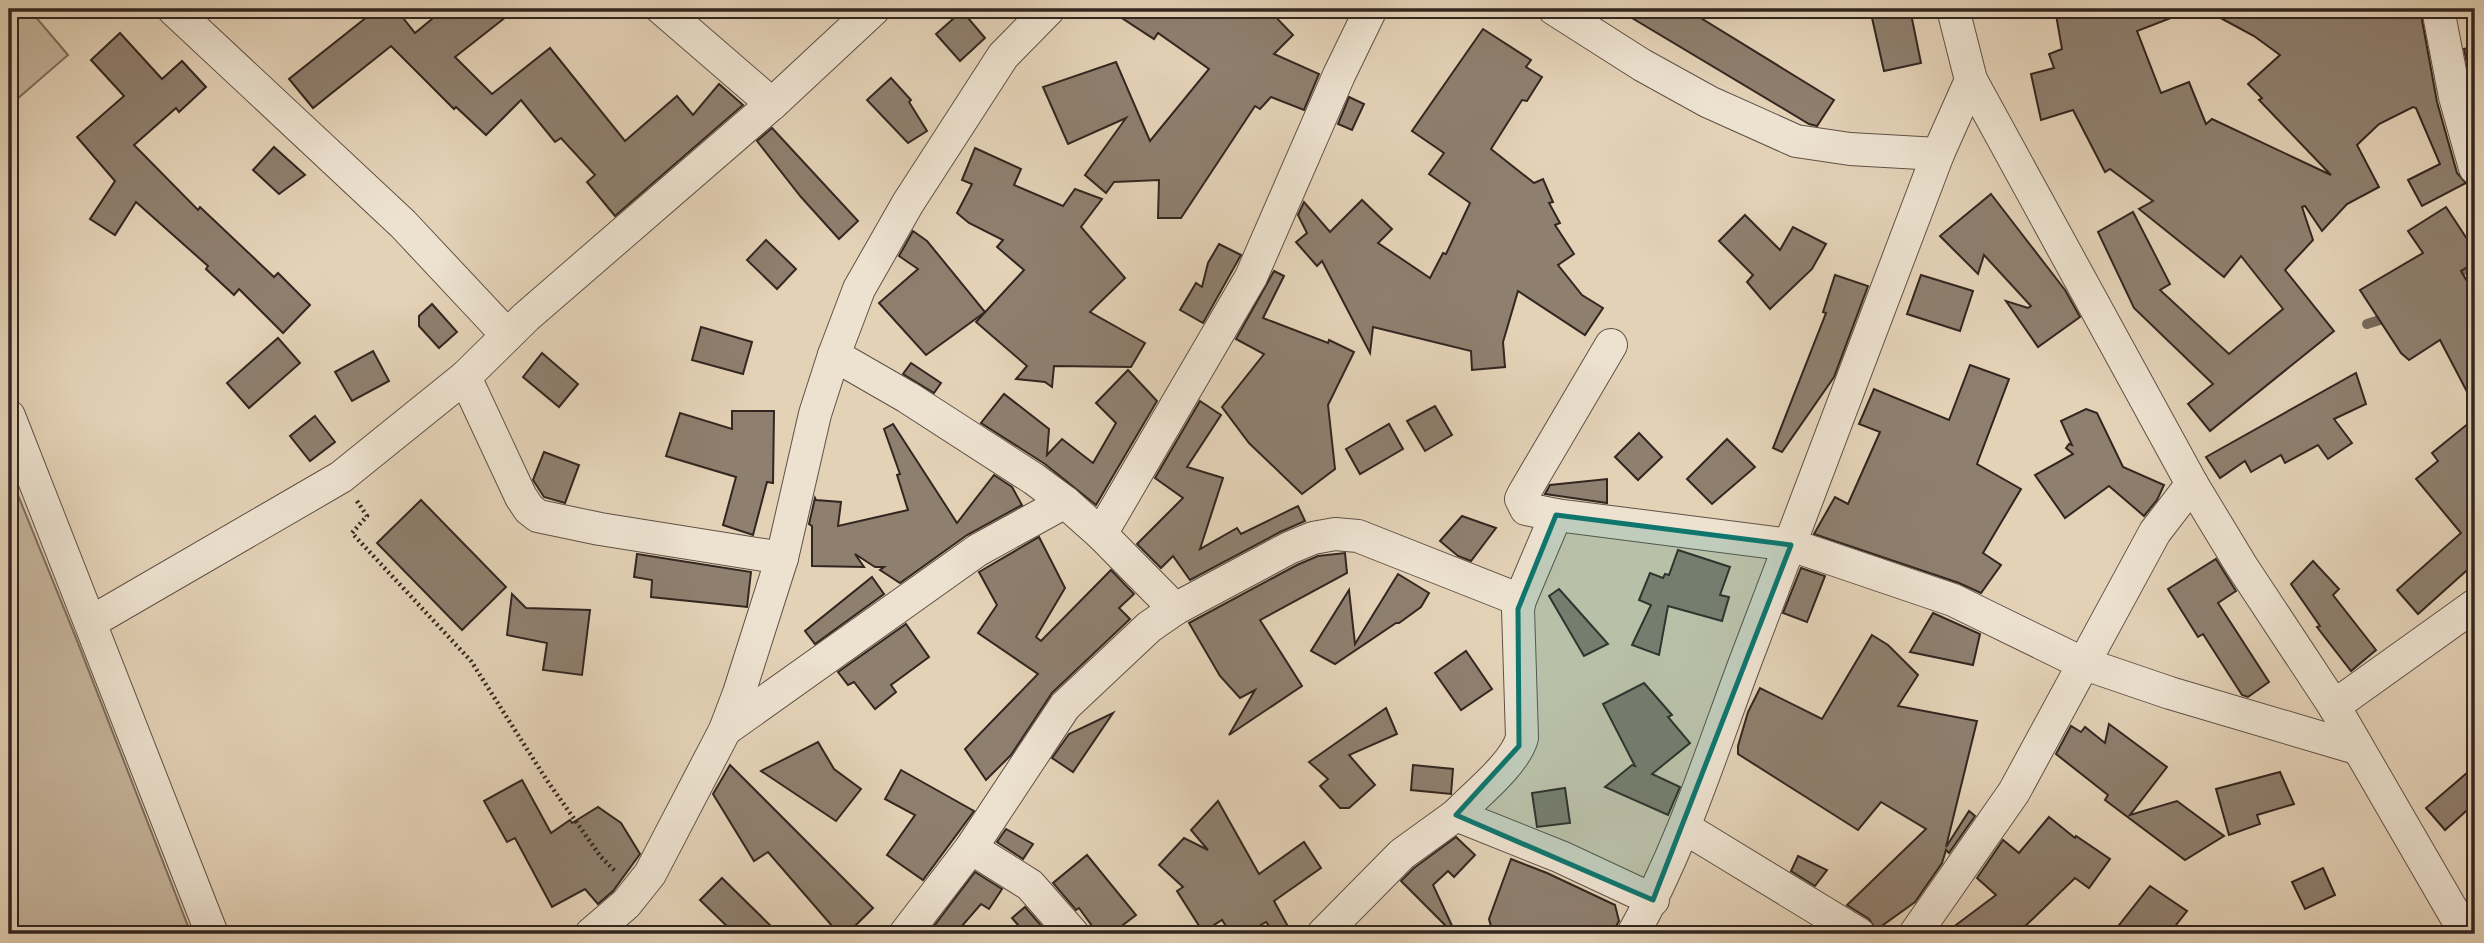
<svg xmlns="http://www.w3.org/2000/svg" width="2484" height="943" font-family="'Libre Bodoni',serif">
<rect width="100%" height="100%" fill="#e4d2b7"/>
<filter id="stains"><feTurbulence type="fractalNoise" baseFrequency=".00286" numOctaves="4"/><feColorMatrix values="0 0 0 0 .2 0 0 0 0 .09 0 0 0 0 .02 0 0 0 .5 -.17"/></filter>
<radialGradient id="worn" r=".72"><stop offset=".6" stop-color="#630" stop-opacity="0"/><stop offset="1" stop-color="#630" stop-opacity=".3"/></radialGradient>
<g fill="#c6b59d" stroke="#7c6e5e" stroke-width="2">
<polygon points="9,9 29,9 68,55 9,106"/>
<polygon points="9,473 76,638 191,934 9,934"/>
</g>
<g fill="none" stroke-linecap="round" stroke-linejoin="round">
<g stroke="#796a5c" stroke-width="10">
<polyline points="2452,278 2475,263"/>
<polyline points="2367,324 2392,316"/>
</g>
</g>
<g fill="#8f7f6f" stroke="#332620" stroke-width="2">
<polygon points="377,9 396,9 415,33 444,9 516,9 455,57 492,94 550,48 625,141 677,96 693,115 719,84 743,105 615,216 587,182 595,175 561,138 555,142 521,100 486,135 456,107 454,109 391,46 313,108 289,79"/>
<polygon points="1108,9 1268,9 1293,35 1274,54 1319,74 1304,110 1271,97 1260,109 1255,106 1181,218 1158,218 1159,180 1114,182 1106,193 1085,175 1126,118 1068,144 1043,87 1116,62 1150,141 1209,69 1158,33 1154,39"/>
<polygon points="1617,9 1686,9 1834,100 1817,126 1809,124"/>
<polygon points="1870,9 1910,9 1921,63 1884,71"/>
<polygon points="2055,9 2188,9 2189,11 2137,31 2161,93 2189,82 2206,124 2212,119 2331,175 2259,100 2262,98 2248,84 2280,55 2254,36 2204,9 2420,9 2437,102 2457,173 2466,183 2422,206 2408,180 2440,164 2416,108 2413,107 2379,124 2357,145 2379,187 2347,204 2322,231 2305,206 2302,207 2313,240 2285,270 2334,331 2210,431 2188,404 2213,384 2134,308 2098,232 2133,212 2170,284 2160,290 2229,354 2283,309 2241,256 2224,277 2139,209 2153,201 2110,169 2105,172 2073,110 2041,120 2031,74 2054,68 2049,54 2062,49"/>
<polygon points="962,11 985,38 960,61 936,34"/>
<polygon points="1483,29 1531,60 1526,67 1542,77 1527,101 1522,100 1491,149 1534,183 1543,179 1553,202 1549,203 1560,223 1555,225 1574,254 1558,265 1582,295 1603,308 1585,335 1518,291 1503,342 1505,367 1472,370 1471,351 1373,327 1370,353 1322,261 1317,266 1296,242 1307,233 1298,215 1304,202 1330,232 1362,200 1392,229 1378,243 1430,278 1443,253 1446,254 1470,203 1429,174 1444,153 1412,131"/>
<polygon points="120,33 162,79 182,61 206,87 179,112 176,108 134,145 198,210 200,207 274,277 278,273 310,305 283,333 239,289 234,295 206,269 208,266 136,202 115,235 90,219 115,181 77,137 124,96 91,60"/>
<polygon points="2475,46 2475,101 2464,49"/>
<polygon points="891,78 911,100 909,102 927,131 908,143 867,100"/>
<polygon points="1349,97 1364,104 1352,130 1338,124"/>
<polygon points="772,128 858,221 839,239 801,197 757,141"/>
<polygon points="274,147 305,175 279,194 253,170"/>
<polygon points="975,148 1021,169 1014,185 1063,206 1075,189 1102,199 1081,227 1125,278 1090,312 1145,343 1131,367 1054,366 1052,387 1045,382 1016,379 1027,366 976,322 1024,270 997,247 1003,240 969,223 957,213 972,184 962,180"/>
<polygon points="1991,194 2065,290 2080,317 2038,347 2006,301 2028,308 2031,306 1984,255 1978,274 1940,236"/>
<polygon points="2446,207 2475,251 2475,262 2461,271 2475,295 2475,407 2440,340 2409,360 2401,353 2360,290 2423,253 2408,231"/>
<polygon points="1745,215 1780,250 1793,227 1826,244 1812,269 1770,309 1747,282 1753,275 1719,241"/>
<polygon points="913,231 927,241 985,312 926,355 879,303 918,269 899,256"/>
<polygon points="766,240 796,269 777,289 747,260"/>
<polygon points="1219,244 1241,255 1203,323 1180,310 1196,283 1202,287 1208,263"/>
<polygon points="1274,271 1284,276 1263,318 1328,343 1329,340 1354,352 1328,405 1335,469 1302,494 1249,443 1222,407 1264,354 1236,339"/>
<polygon points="1835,275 1868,286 1834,377 1782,452 1773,448 1826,313 1823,312"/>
<polygon points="1921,275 1973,291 1960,331 1907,314"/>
<polygon points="432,304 457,332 439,348 419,326 419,316"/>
<polygon points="701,327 752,342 743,374 692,360"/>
<polygon points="278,338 300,363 249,408 227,383"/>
<polygon points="373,351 389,381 352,401 335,372"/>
<polygon points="542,353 578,384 559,407 523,377"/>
<polygon points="911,363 941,383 934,393 903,374"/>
<polygon points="1970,365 2009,379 1977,464 2021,489 1983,553 2001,565 1981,593 1959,583 1814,534 1835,497 1848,504 1880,432 1859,424 1874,389 1949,420"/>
<polygon points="1128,370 1157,401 1096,505 1045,464 981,423 1004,394 1049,429 1047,455 1062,439 1093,463 1116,423 1096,403"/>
<polygon points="2356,373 2366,404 2334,419 2352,443 2328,459 2318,445 2285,463 2281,455 2251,472 2245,461 2220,478 2206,457"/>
<polygon points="1200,401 1221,415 1187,467 1223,478 1200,549 1237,528 1241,534 1298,506 1305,521 1280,532 1190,580 1173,556 1161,568 1137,544 1183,498 1155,478"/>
<polygon points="1435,406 1452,435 1425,451 1407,421"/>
<polygon points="2086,409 2097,413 2123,467 2164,485 2157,500 2144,516 2109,486 2065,518 2035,475 2073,454 2066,448 2069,444 2072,445 2061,421"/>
<polygon points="732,411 774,411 773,483 767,482 753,535 723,525 736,477 666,456 680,413 732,429"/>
<polygon points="315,416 335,442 310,461 290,436"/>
<polygon points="2475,418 2475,563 2418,614 2397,590 2461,533 2416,479 2438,461 2432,453"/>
<polygon points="893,424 957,523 994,475 1012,487 1022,505 967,535 900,583 880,570 884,567 875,567 855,554 864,567 812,566 812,526 809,524 815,498 816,500 841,502 838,526 908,510 897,475 900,474 884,429"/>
<polygon points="1389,424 1403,449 1360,474 1346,449"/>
<polygon points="1639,433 1662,457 1638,480 1615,457"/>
<polygon points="1727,439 1755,467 1712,504 1687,479"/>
<polygon points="544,452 579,465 565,503 544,497 533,480"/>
<polygon points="1607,479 1607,503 1545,494 1550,485"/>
<polygon points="421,500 506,587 462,630 377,543"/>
<polygon points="1462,516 1496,528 1471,561 1458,556 1440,541"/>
<polygon points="1039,537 1065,588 1036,637 1041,641 1111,570 1134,594 1119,608 1130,619 1052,693 1011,755 986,780 965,749 1038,674 978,633 997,605 979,572"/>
<polygon points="1678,550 1730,567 1720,595 1729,597 1722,621 1668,606 1659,655 1632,645 1651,605 1639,600 1650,573 1663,578 1665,574 1669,575"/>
<polygon points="1345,553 1347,573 1260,620 1302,686 1229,735 1255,690 1240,698 1220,676 1189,623 1297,565 1318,556"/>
<polygon points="637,554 751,572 747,607 651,597 652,580 634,577"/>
<polygon points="2216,559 2236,591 2218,603 2269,682 2248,697 2242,695 2203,634 2198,637 2168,589"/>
<polygon points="2313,561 2339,589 2333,595 2376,650 2351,671 2317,627 2320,626 2291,584"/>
<polygon points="1801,568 1825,576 1807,622 1783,613"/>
<polygon points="1398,574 1429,593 1421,607 1399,623 1396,623 1335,664 1311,651 1349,590 1355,644"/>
<polygon points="872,577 884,594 815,644 805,631"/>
<polygon points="1559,589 1608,644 1584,656 1549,596"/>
<polygon points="512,594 526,608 590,610 582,675 543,670 547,643 507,635"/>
<polygon points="1933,613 1980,634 1973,665 1910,652"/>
<polygon points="906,624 929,657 891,685 896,692 875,709 854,682 848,685 838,672"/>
<polygon points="1872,635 1888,645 1918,675 1898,706 1977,721 1946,847 1969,811 1975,816 1949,853 1946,850 1942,863 1915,902 1876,930 1869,919 1847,905 1926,829 1881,802 1858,830 1738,754 1738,746 1748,712 1760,688 1822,719"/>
<polygon points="1466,651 1492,689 1461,710 1435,673"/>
<polygon points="1644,683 1672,715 1668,717 1690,743 1652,774 1680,787 1668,815 1605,787 1632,765 1635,766 1603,704"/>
<polygon points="1386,708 1397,734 1349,755 1375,785 1349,808 1340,808 1320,786 1328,779 1309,762"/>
<polygon points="1113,713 1073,772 1052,758 1069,734"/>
<polygon points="2109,724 2167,767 2130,815 2177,801 2224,836 2185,860 2105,800 2108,795 2056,754 2071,726 2081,732 2085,727 2105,743"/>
<polygon points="818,742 834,769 861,789 836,821 761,771"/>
<polygon points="730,765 873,908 847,934 839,934 768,852 754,861 713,794"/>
<polygon points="1413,765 1453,769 1451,794 1411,790"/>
<polygon points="2475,766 2475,803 2445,830 2426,808"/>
<polygon points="901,770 974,811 923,880 887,855 915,815 885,799"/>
<polygon points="2280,772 2294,804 2257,815 2260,824 2229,835 2216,789"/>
<polygon points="522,780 551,833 570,820 572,823 598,807 621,823 640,854 613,891 598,904 585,889 552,907 515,838 507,842 484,801"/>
<polygon points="1565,788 1570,823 1537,827 1532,793"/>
<polygon points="1218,801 1259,874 1304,842 1321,868 1274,901 1291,932 1289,934 1276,934 1266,922 1245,934 1231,934 1222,920 1203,932 1177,891 1183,887 1159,865 1184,838 1208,850 1191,830"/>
<polygon points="2049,817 2075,838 2076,836 2110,859 2089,888 2075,878 2017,934 1944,934 1996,895 1977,878 2003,840 2019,853"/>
<polygon points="1006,829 1033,844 1023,859 997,842"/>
<polygon points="1456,837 1475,855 1454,877 1448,871 1433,885 1454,930 1451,931 1401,881 1414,868"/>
<polygon points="1087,855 1136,915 1111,934 1098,934 1079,908 1076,910 1053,883"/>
<polygon points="1798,856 1827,870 1815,886 1791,871"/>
<polygon points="1511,859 1547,873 1615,905 1619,921 1616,926 1585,934 1493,934 1489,919"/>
<polygon points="2323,868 2335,895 2305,909 2292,882"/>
<polygon points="975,872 1002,889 989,909 981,904 955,934 928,934"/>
<polygon points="722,878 779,934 735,934 700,900"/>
<polygon points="2150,886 2187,911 2169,934 2112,934"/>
<polygon points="1025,907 1045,930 1039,934 1026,934 1012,918"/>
</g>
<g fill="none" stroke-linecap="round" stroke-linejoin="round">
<defs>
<g id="minor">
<polyline points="173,9 403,224 507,335"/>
<polyline points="662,9 772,104"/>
<polyline points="1049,9 1003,56 908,203 859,289 834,355 907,397 1034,479 1065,502 1101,534 1175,609"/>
<polyline points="1554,9 1642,65 1709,102 1796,141 1850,149 1938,154"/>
<polyline points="1953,9 1971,80 2192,484 2241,565 2334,706 2466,934"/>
<polyline points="2438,9 2455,97 2475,168"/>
<polyline points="1611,345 1524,493 1521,499 1526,509 1556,515 1791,545 1953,600 2082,663 2170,693 2356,748"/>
<polyline points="9,416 212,934"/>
<path d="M1556,515l-36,85 -2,9 4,129c-8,27 -46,56 -66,77l105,42 92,43"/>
<polyline points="1101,534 1251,277 1339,75 1371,9"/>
<polyline points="782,558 600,529 538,516 529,509 521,497 465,377 526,317 772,104 874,9"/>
<polyline points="91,622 341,477 465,377"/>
<polyline points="2334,706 2475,605"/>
<polyline points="725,730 978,550 1065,502"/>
<polyline points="1685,828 1859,934"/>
<polyline points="971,848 1030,885 1073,934"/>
<polyline points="591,934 626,904 650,874 725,730 739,693 782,558 815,414 834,355"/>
<polyline points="905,934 971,848 1065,706 1149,627 1175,609 1289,548 1313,538 1335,534 1358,536 1520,600"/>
<polyline points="1323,934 1402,854 1456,815"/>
<path d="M1633,934c48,-85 77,-178 111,-269 64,-170 130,-340 194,-511l33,-74"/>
<polyline points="1915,934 2014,792 2155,532 2192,484"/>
</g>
</defs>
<use href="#minor" stroke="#5f5146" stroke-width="34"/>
<polyline stroke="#332620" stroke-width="4.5" stroke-dasharray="2 3.5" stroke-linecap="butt" points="357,501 367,516 352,533 471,661 546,779 601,857 615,871"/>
<use href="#minor" stroke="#ede2d0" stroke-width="32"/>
</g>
<path fill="#0f766e" fill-opacity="0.2" stroke="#0f766e" stroke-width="5" stroke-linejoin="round" d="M1556,515l235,30 -138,355 -197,-85 63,-69 -1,-137z"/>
<rect width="2484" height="943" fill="none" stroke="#e4d2b7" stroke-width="35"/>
<rect x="10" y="10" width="2463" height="922" fill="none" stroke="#332620" stroke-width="3.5"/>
<rect x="18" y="18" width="2449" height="908" fill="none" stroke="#332620" stroke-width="2"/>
<rect width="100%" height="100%" filter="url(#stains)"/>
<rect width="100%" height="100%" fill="url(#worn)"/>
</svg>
